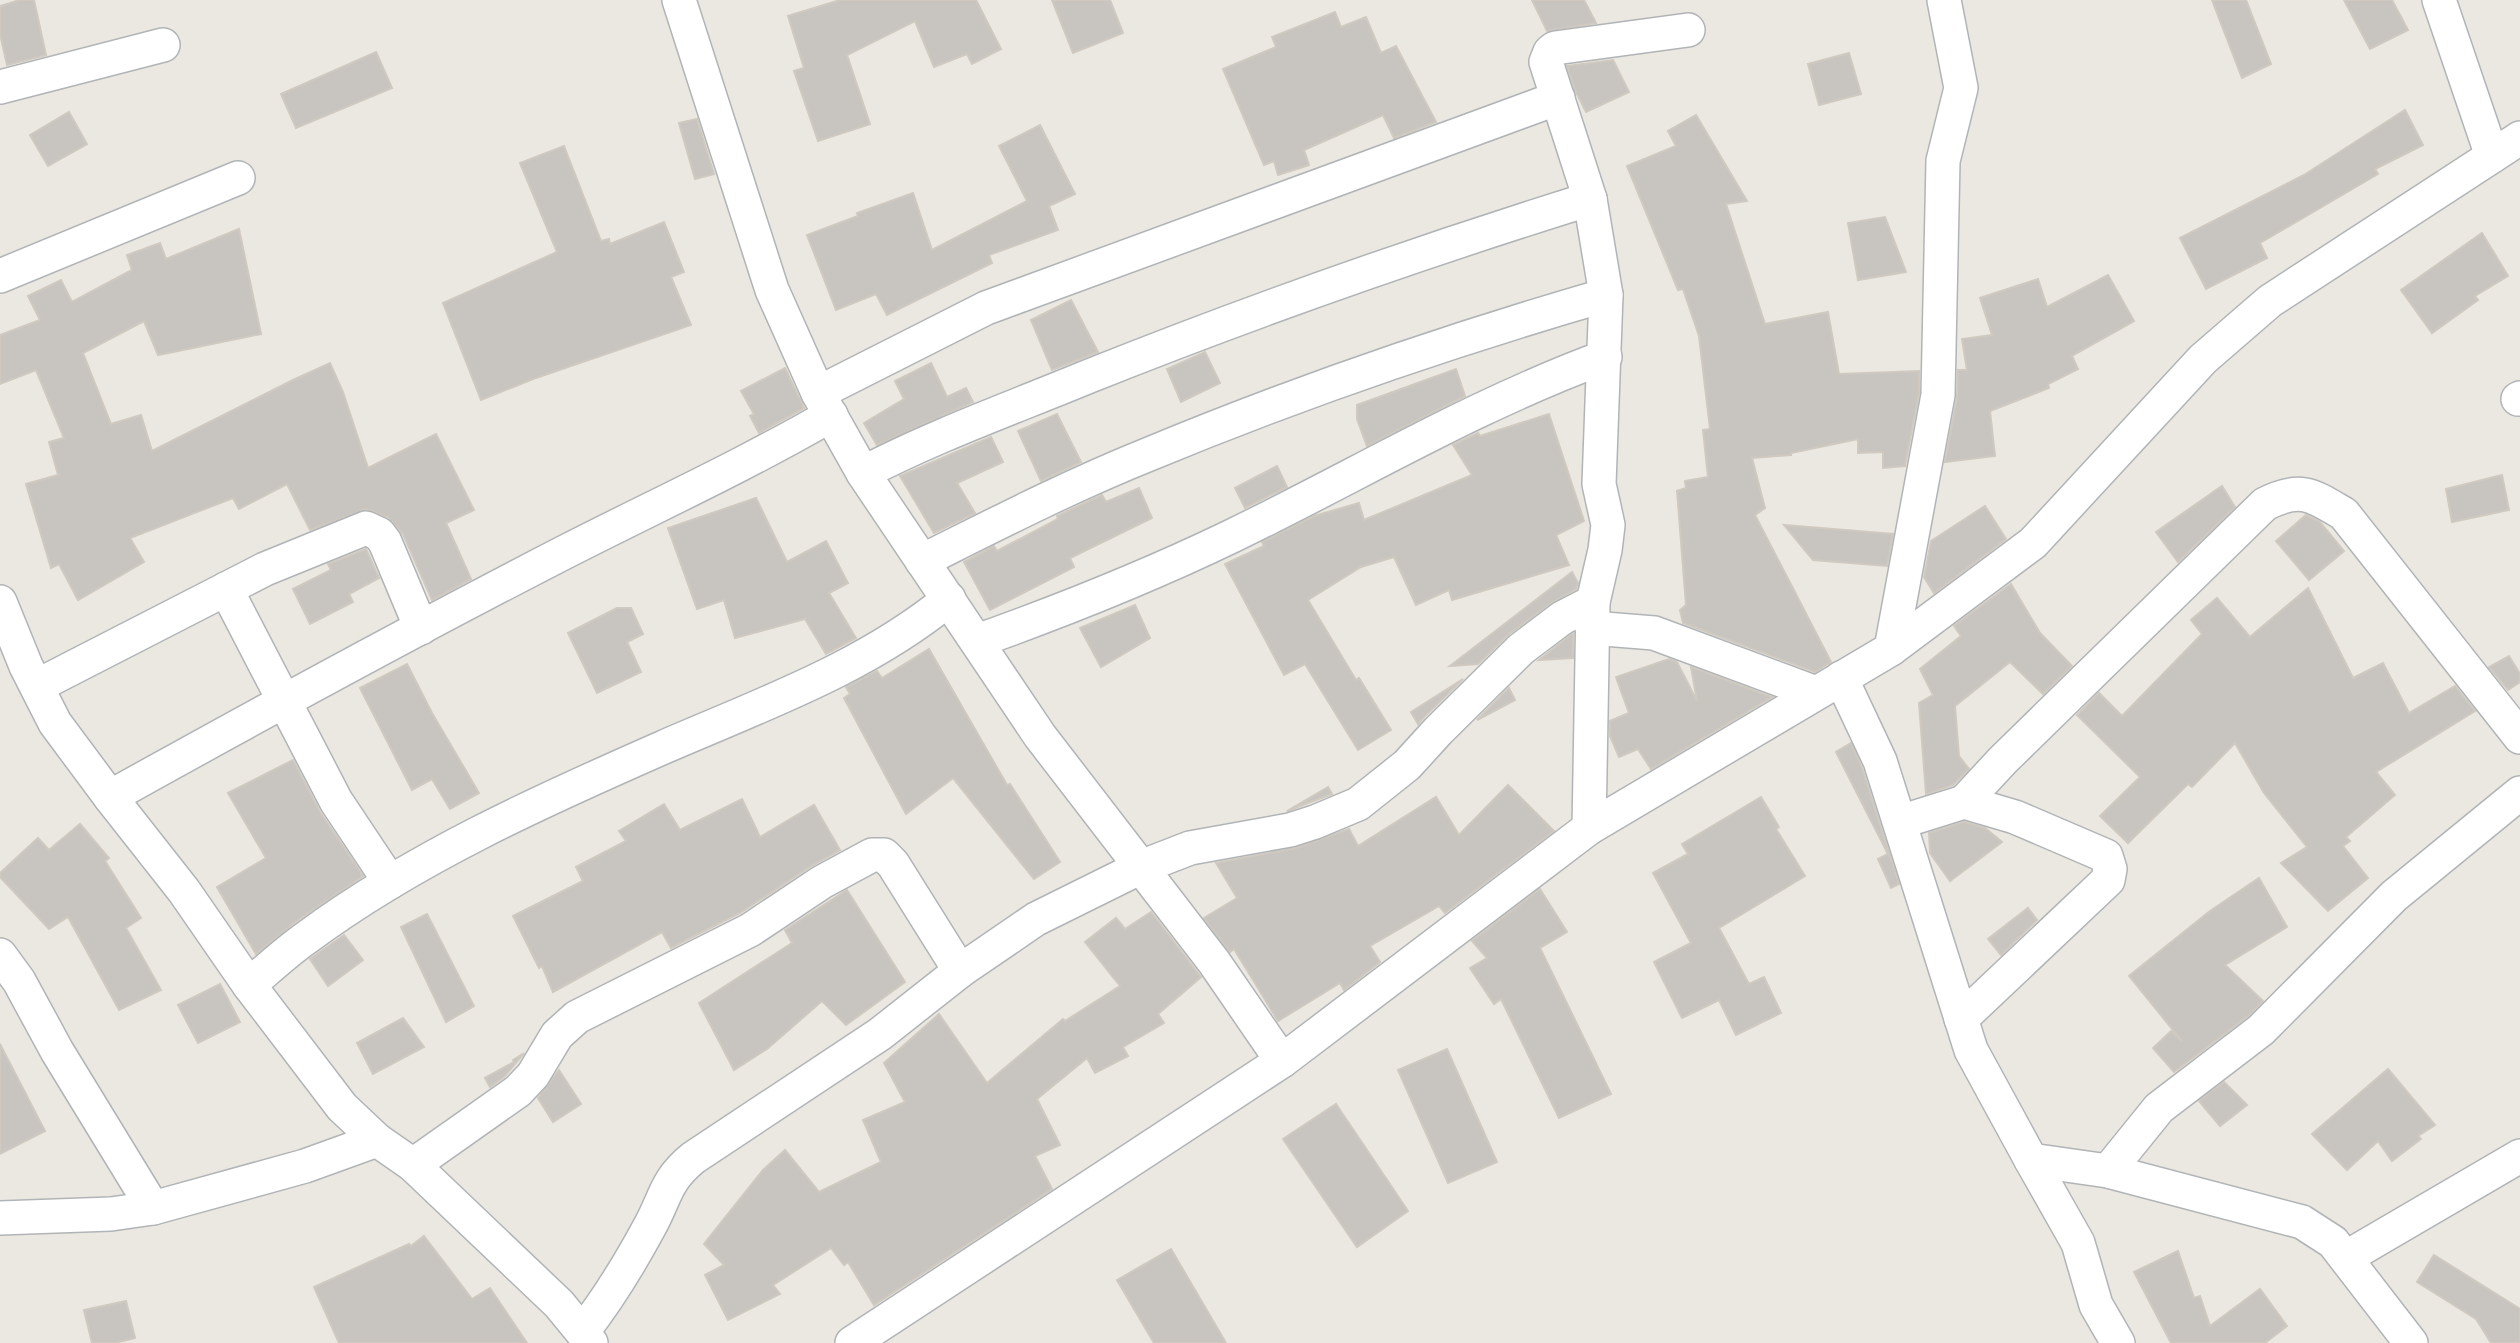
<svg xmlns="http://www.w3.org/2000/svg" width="2520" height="1343" font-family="'Asap Condensed',sans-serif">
<rect width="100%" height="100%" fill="#ebe8e1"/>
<g fill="#c8c5c0" stroke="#cfc9c0" stroke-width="2">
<polygon points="20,0 34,0 46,55 7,65 0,34 0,6"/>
<polygon points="840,0 976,0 1001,49 972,64 967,54 934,67 915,21 847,55 870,124 818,141 794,71 804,68 788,16"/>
<polygon points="1052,0 1110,0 1123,33 1073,53"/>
<polygon points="1532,0 1584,0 1596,23 1547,31"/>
<polygon points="2212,0 2246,0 2271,64 2242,78"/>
<polygon points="2344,0 2392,0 2408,30 2370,49"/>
<polygon points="1335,12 1341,27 1366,17 1381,53 1396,46 1436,122 1394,138 1383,115 1304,150 1309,165 1278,175 1274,161 1264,165 1223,69 1276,47 1272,37"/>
<polygon points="376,52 392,88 296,128 281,94"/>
<polygon points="1849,53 1861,94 1819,105 1808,64"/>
<polygon points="1613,60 1629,92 1586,112 1575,90 1567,66"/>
<polygon points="2405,110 2423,145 2375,169 2378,174 2260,243 2267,258 2206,289 2180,238 2304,175"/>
<polygon points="69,112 87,144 48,166 30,135"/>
<polygon points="1696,115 1747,201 1726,204 1765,324 1828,312 1839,374 1919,371 1919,393 1905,466 1883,468 1883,452 1858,453 1858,439 1791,453 1791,455 1752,458 1765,508 1755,515 1831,662 1815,672 1683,623 1680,610 1686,605 1677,491 1686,488 1685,481 1708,477 1703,430 1710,429 1699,336 1683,289 1678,290 1627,166 1676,146 1668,131"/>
<polygon points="697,119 714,174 695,179 679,123"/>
<polygon points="1040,125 1075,194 1049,206 1058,230 989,255 992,263 887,315 876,294 836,310 807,235 858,216 857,213 913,193 932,250 1027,201 999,146"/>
<polygon points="564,146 601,241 609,239 610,244 664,222 684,272 671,277 691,325 533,379 481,400 443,303 557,252 520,163"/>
<polygon points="1885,217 1906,272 1858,280 1848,223"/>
<polygon points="239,229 261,334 158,355 144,321 83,353 111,424 141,415 152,451 293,380 330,363 343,392 368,468 436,434 474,510 446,523 471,579 432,600 403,534 388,517 366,509 310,530 287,484 239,509 233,498 130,538 144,562 78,600 59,564 51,568 26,484 58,475 49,442 64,438 36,370 0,384 0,335 40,320 28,296 61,280 72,302 132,270 127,255 160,243 166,259"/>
<polygon points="2482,233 2508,276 2475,296 2478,300 2432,333 2401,290"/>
<polygon points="2108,275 2134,321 2072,356 2078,369 2048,384 2049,388 1990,411 1995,456 1945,462 1957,398 1958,370 1967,370 1962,339 1992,335 1980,298 2038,279 2047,307"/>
<polygon points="1071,300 1098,352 1052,370 1031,320"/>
<polygon points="1205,352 1220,383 1181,402 1167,369"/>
<polygon points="931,363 947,397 966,388 973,402 877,445 864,423 904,399 895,381"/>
<polygon points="785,368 804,408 759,433 750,416 754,414 741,391"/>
<polygon points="1456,369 1465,396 1367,446 1357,419 1357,405"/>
<polygon points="1057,414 1081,462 1041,481 1018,431"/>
<polygon points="1549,414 1584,521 1556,535 1569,565 1452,600 1449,590 1416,605 1394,557 1361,567 1308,600 1356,680 1359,678 1391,730 1358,750 1305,664 1284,675 1225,564 1264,546 1262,542 1314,516 1359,503 1364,520 1472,475 1453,445 1478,433 1480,436"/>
<polygon points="991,437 1003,462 957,483 975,513 934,533 900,476"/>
<polygon points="1277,466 1287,487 1245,508 1235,488"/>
<polygon points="2502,475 2509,510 2452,522 2446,489"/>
<polygon points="2222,486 2235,507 2178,562 2156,532"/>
<polygon points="1139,488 1152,518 1070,558 1074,567 990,610 964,562 994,546 997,551 1058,519 1057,516 1102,495 1106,502"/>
<polygon points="756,498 787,562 826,541 848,583 829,593 856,638 826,654 805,619 735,638 724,600 697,609 668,528"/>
<polygon points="1985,506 2006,539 1934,593 1924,577 1931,541"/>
<polygon points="2306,515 2320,522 2344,551 2309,580 2276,541"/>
<polygon points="1784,525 1893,534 1887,566 1813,560"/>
<polygon points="366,549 379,578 349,594 353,602 310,624 293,589 331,570 328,564"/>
<polygon points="1572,572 1578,583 1576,589 1551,603 1509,634 1478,664 1450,666"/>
<polygon points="2011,584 2040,633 2072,666 2043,694 2010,662 1955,706 1959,756 1969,769 1953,785 1926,794 1919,703 1933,695 1920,669 1961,636 1954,626"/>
<polygon points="2308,588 2353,678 2383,663 2409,713 2455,686 2475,711 2376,772 2395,795 2346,837 2350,841 2343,846 2368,878 2328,911 2281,863 2307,847 2264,793 2235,743 2192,787 2188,784 2128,843 2100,816 2140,777 2077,715 2099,693 2122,716 2202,634 2191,620 2217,598 2250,637"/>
<polygon points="1135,605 1150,638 1101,667 1080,628"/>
<polygon points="617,608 631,608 643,634 627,642 641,672 597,693 568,633"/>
<polygon points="1573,634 1573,658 1539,660 1572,634"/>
<polygon points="929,649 1007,785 1010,784 1060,862 1034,879 953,778 906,814 844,698 850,694 846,687 877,671 882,678"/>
<polygon points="2509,656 2520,674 2520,682 2508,690 2489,667"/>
<polygon points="1669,659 1677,662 1697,701 1691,667 1772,697 1651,769 1638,749 1619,757 1610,736 1610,721 1629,713 1616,677"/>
<polygon points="407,664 432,713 479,793 450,809 432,779 412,790 360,688"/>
<polygon points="1463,679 1424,717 1418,724 1411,712"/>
<polygon points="1509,688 1515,700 1477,720"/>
<polygon points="1851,743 1862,768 1899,884 1891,888 1878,859 1888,854 1836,752"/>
<polygon points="293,760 320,812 363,876 295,922 256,954 217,887 266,858 228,793"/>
<polygon points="1508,785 1554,831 1445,913 1439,906 1370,946 1380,962 1344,990 1340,983 1278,1021 1234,949 1230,952 1204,918 1237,898 1216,863 1296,848 1349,829 1358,846 1436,797 1459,835"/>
<polygon points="1328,787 1332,794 1287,811"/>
<polygon points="1761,797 1779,827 1776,829 1805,876 1719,928 1749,984 1764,977 1781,1013 1736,1035 1719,1000 1682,1018 1654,962 1691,943 1653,873 1688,854 1682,844"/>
<polygon points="742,799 760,837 814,805 840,850 811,866 740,913 671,948 662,932 553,992 542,966 539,968 513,916 583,881 576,867 626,841 619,831 664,804 680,830"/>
<polygon points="1964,822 1985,828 2002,842 1950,881 1930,853 1929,833"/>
<polygon points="80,824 109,858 105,861 141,918 126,928 161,990 119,1010 68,917 49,929 0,877 0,873 38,838 49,850"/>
<polygon points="2259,878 2287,927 2225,965 2263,1001 2248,1016 2174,1072 2153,1048 2171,1031 2182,1041 2129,976 2210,911"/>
<polygon points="1540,889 1567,932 1540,948 1611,1094 1559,1118 1501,999 1494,1004 1470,968 1487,958 1472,941"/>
<polygon points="847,890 905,982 846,1025 822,1001 767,1049 734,1070 699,1003 792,943 785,930"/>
<polygon points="2028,908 2037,920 2001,955 1988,939"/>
<polygon points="1151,912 1201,977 1158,1014 1164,1023 1123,1047 1128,1056 1095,1073 1087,1058 1037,1099 1060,1145 1035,1156 1052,1189 874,1305 848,1262 844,1265 831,1248 773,1285 780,1294 728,1320 705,1275 724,1265 704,1244 763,1170 785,1150 819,1192 881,1162 863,1120 905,1102 884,1063 939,1014 987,1083 1063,1019 1065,1021 1120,986 1085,942 1116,918 1125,929"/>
<polygon points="427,914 474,1006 446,1022 401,927"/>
<polygon points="344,935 363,960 328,986 310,959"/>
<polygon points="220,984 240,1022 198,1043 178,1005"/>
<polygon points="403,1018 424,1047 373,1074 357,1043"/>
<polygon points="0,1044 45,1131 0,1154"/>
<polygon points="1447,1049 1497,1162 1448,1183 1398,1070"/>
<polygon points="524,1053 505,1076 490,1087 485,1078 514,1062 513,1060"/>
<polygon points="2388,1069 2435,1125 2418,1136 2421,1139 2392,1161 2378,1141 2347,1170 2312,1134"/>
<polygon points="559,1070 581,1104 553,1122 538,1098"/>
<polygon points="2224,1082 2247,1105 2220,1126 2199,1101"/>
<polygon points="1336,1104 1408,1211 1357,1247 1283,1139"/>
<polygon points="424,1236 472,1299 490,1288 527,1343 339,1343 314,1287 409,1244 411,1246"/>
<polygon points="1171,1249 1226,1343 1154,1343 1117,1280"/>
<polygon points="2178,1251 2194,1298 2200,1296 2210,1326 2260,1289 2287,1326 2265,1343 2171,1343 2134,1272"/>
<polygon points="2434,1255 2520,1309 2520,1343 2491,1343 2476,1319 2417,1282"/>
<polygon points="126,1301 135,1338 115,1343 92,1343 84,1310"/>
</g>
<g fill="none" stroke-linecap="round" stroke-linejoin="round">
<defs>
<g id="street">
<polyline points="679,0 772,290 818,393 863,473 1040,736 1214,962 1282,1061"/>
<polyline points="2439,0 2492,156"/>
<polyline points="0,87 163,45"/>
<polyline points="0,276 238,178"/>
<polyline points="818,393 986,308 1558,98"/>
<polyline points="2518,399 2520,398"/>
<path d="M863,473c73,-38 149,-65 224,-96 165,-66 333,-125 503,-178"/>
<path d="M922,561c74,-37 148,-75 225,-106 149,-62 304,-115 459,-160"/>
<polyline points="226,589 336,801 390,882"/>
<polyline points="0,602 26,666 55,723 110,797 184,891 249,985 342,1107 377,1140 413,1165 559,1304 591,1343"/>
<polyline points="1592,628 1654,633 1816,693"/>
<path d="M977,641c87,-31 172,-65 255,-105 124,-60 244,-132 373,-179"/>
<polyline points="1891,649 1938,395 1943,161 1961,88 1944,0"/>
<polyline points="1841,678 1880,761 1971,1050 2031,1160 2108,1171 2302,1222 2333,1242 2411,1343"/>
<polyline points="37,686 265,569 366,528 379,534 385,542 421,628"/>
<path d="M110,797c151,-84 303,-167 457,-246 88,-45 178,-86 264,-136"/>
<polyline points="1900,822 1964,802"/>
<polyline points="1589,828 1593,602 1605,550 1608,525 1599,484 1606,295 1590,199 1546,62 1550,52 1555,48 1688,30"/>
<polyline points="0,955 19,981 57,1051 153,1208"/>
<path d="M249,985c19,-16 37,-33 57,-47 108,-80 235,-137 358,-191 99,-43 201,-79 285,-148"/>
<path d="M1961,1019l147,-139 2,-11 -4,-13 -91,-39 -51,-15 39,-42 262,-256c36,-18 47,-9 79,10l176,223"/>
<polyline points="2031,1160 2078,1243 2096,1305 2118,1343"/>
<polyline points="413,1165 518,1091 533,1075 557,1035 577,1017 750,930 822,882 872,855 884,855 893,864 960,971"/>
<polyline points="2108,1171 2159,1108 2261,1030 2394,896 2520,793"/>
<polyline points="0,1218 111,1214 153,1208 305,1166 377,1140"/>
<polyline points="2347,1257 2520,1156"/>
<path d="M583,1331c26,-33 47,-68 67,-105 16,-29 15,-45 43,-68l187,-124 80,-63 76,-52 105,-52 49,-19 100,-18 25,-8 43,-18 49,-39 31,-34 83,-82 41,-31 31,-16"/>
<polyline points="852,1343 1282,1061 1589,828 1891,649 2033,543 2203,359 2270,301 2520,138"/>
</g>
</defs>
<use href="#street" stroke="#b1b4b7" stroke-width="36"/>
<use href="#street" stroke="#fff" stroke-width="33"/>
</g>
</svg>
